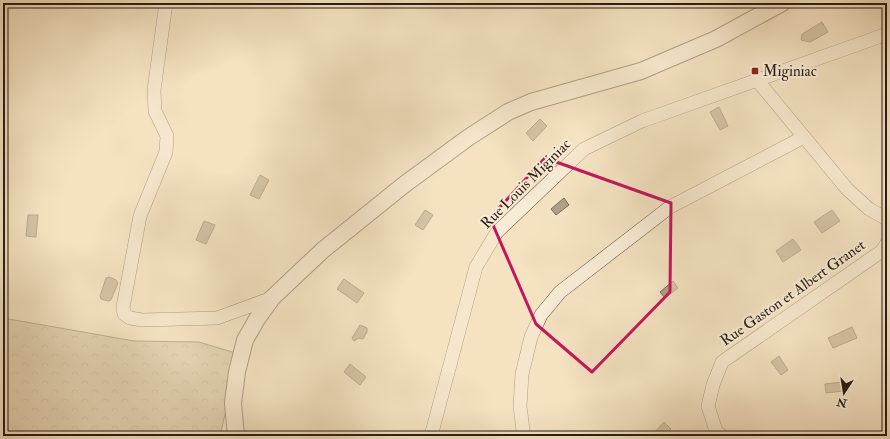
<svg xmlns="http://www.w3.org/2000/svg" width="890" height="439" font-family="'IM FELL Double Pica',serif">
<defs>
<pattern id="forest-crowns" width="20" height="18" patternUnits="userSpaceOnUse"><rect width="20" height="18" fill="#d1c1a3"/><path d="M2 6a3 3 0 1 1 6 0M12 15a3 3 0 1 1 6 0" fill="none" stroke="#b3a58b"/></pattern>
</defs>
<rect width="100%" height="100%" fill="#f4e2c1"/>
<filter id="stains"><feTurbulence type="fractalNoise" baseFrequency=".005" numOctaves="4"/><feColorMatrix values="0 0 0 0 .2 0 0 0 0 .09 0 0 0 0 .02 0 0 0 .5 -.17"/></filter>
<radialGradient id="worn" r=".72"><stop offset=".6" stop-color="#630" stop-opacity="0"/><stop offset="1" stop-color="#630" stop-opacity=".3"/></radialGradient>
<polygon fill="url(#forest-crowns)" stroke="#7d6f5a" points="3,318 134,341 199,342 239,354 220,436 3,436"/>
<g fill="#af9f86" stroke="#796b58">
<polygon points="822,22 828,32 810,42 801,40 802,34"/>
<polygon points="719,107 728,126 720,130 710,112"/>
<polygon points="540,119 547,126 533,141 526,133"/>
<polygon points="260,175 269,180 259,199 250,195"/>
<polygon points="564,198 569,205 556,215 551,209"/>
<polygon points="425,210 433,215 423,230 415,225"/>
<polygon points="832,210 840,221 822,233 814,222"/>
<polygon points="28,215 38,215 36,237 26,236"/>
<polygon points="204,221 215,225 206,244 196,240"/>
<polygon points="793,239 801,250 783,262 776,251"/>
<polygon points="109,277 116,280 118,283 111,300 108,301 101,299 100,296 106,278"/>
<polygon points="344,279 364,293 357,303 337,289"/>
<polygon points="673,281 678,288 665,298 660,292"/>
<polygon points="360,325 367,328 367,332 363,339 359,338 354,341 352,338"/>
<polygon points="852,327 857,338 833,348 828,338"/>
<polygon points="779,356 788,370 781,375 771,362"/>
<polygon points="350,364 366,377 360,385 344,372"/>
<polygon points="843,382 844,391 826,393 825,384"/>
<polygon points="664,422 671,429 664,436 654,436 654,433"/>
</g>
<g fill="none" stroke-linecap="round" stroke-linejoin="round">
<defs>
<g id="minor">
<polyline points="166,3 154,90 155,111 167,136 166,152 140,216 123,307 124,314 130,318 142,320 217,318 272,298"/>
<polyline points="757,80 847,189 869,209 887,219"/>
<polyline points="431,436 476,267 497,232 584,149 642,121 887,34"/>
<polyline points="521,436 523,430 520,406 522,374 531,337 541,315 560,292 670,207 804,137"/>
<polyline points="722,436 716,431 708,406 713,385 722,362 882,251 887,243"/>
</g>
<polyline id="tertiary" points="236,436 233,403 237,372 245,340 257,319 272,298 323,250 405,184 469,137 508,112 531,102 641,71 716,39 782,3"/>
</defs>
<use href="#minor" stroke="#5c4e3e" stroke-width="14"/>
<use href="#tertiary" stroke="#5c4e3e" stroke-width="18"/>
<use href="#minor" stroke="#f8ecd7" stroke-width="13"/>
<use href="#tertiary" stroke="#f8ecd7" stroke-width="16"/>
</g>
<path d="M0 0H890V439H0ZM545,158l126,45 -1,89 -78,80 -56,-48 -46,-106z" fill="#f4e2c1" fill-opacity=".55" fill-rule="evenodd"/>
<path fill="none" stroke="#c2185b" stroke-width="3" stroke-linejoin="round" d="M545,158l126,45 -1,89 -78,80 -56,-48 -46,-106z"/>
<rect fill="#8f2418" stroke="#f8ecd7" stroke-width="1.5" x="751" y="67" width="8" height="8" rx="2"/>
<g text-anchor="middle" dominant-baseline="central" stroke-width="4" stroke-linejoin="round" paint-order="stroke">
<g font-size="15" fill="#291d12" stroke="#f8ecd7" text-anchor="start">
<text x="763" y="71">Miginiac</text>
</g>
<g font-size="15" fill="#291d12" stroke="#f8ecd7">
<text transform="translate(526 184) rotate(-45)">Rue Louis Miginiac</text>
<text transform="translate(793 293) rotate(-35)">Rue Gaston et Albert Granet</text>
</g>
</g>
<rect width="890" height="439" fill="none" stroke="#f4e2c1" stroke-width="16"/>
<rect x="4" y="4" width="882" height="431" fill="none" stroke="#291d12" stroke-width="2"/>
<rect x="8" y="8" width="874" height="423" fill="none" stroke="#291d12"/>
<g transform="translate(844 393) rotate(192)" stroke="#f8ecd7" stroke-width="3" paint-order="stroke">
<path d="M0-3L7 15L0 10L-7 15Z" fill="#291d12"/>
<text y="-6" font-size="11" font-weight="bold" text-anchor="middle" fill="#291d12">N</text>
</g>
<rect width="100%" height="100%" filter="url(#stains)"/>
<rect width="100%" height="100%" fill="url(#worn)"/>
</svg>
